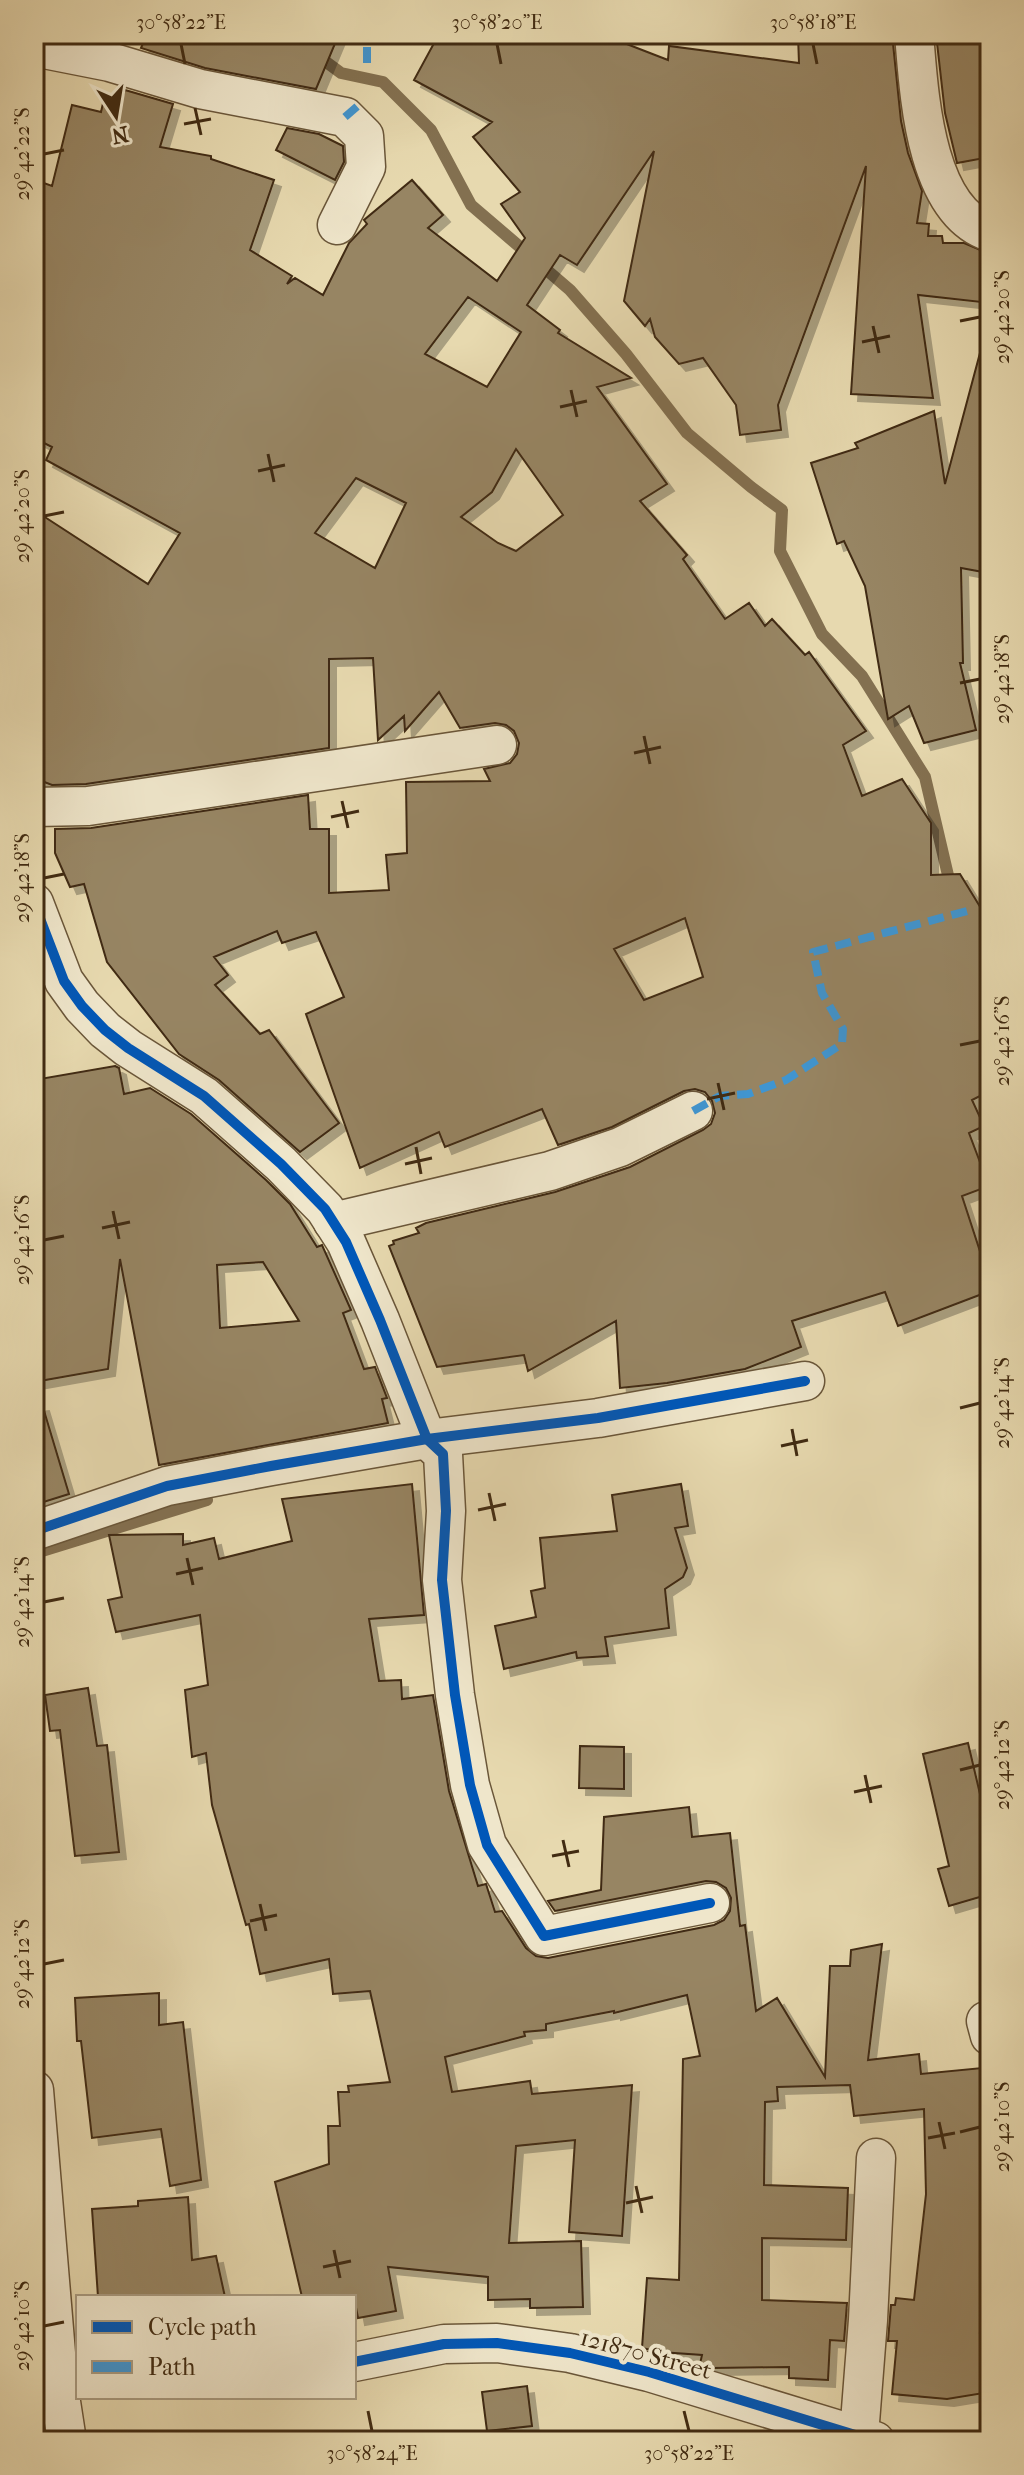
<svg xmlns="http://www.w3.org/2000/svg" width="1024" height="2475" font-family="'IM FELL French Canon',serif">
<defs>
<filter id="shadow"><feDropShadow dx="7" dy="7" stdDeviation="0" flood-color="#0004"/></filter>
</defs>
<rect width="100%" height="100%" fill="#e7d9af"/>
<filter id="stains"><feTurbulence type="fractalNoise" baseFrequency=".0025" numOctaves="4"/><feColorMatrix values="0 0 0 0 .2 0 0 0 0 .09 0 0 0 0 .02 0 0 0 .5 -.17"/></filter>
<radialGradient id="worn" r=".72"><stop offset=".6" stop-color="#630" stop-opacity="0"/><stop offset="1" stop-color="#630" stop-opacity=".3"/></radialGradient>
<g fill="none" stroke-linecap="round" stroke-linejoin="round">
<g stroke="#837050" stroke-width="12">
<polyline points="297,34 314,53 341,73 383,82 431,130 471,205 570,290 626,354 687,433 751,487 782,510 780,551 822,634 862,676 925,777 951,888"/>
<polyline points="42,1551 207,1500"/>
</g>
</g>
<g fill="#978564" stroke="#412b12" stroke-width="2" fill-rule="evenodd" filter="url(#shadow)">
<polygon points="147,34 197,34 221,41 228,34 339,34 316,89 205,68 141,48"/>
<path d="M439,34h162l67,26 1,-14 130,17 -1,-27 94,-2 9,87 7,32 14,38 -5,32 12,1 -1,12h14l1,7h21l26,11v49l-72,-8 15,103 -82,-4 15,-228 -88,239 3,25 -41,5 -4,-30 -33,-47 -24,6 -24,-27 -5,-18 -5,7 -21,-25 30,-150 -77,114 -17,-10 -33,50 33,25 -2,3 73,45 -34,9 70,97 -27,17 47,54 -4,4 42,60 24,-16 16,23 7,-7 33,36 4,-3 57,79 -23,14 19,51 40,-17 29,44v52l29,-1 30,49v168l-18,9 12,26 -15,7 20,53 -27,10 28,86v9l-92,35 -13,-34 -93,29 9,26 -56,22 -78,14 -47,5 -4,-67 -88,50 -4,-16 -87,12 -48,-121 5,-2 -1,-3 26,-8 -3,-5 10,-5 129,-31 75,-25 73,-37 8,-6 4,-11 -3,-12 -7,-9 -10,-3 -11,2 -72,36 -54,18 -16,-36 -97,38 -6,-15 -79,36 -54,-154 38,-17 -28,-65 -34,11 -5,-12 -63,26 14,18 -13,10 45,49 9,-4 70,93 -39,29 -81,-72 -40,-26 -72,-92 -23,-78 -14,3 -15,-34v-24l36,-1 217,-33 2,34h19v64l60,-3 -3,-35 21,-2 -1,-71 84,-1 -6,-12 26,-6 7,-9 2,-11 -5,-12 -8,-6 -11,-2 -35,5 -21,-36 -34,39 -1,-15 -26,24 -5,-82 -44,1v89l-243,36 -34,1 -18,-7v-268l114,74 32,-51 -134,-73 6,-13 -18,-9v-239l7,-17 11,4 20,-81 29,7 3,-13 16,4 5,-13 48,14 -13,43 51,9v3l63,21 -24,70 42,26 -5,8 8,-6 28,17 26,-52 18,-19 -3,-4 48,-40 31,35 -15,13 69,53 28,-43 -24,-34 19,-12 -47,-55 19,-15 -78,-42zM468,297l53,35 -34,55 -62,-33zM516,449l47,66 -47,36 -18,-8 -37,-26 31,-25zM356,478l50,25 -31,65 -60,-35zM685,918l18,59 -59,23 -30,-51z"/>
<polygon points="936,34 985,34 987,97 990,96 990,157 957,163 945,113"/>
<polygon points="287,128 319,134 343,146 344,162 335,180 276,150"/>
<polygon points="980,353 990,355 990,553 984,553 983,572 961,568 963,663 960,663 976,730 924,743 909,706 888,719 865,586 844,541 837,544 811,463 858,448 855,443 934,411 945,484"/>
<path d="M115,1066l4,2 5,26 26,-6 41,26 75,66 24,24 27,43 5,-2 29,65 -8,3 21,56 11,-2 12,31 -5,1 6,24 -229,42 -39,-206 -12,110 -74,13v-302zM263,1262l36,59 -79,7 -3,-63z"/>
<polygon points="42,1404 69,1494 34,1505 34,1405"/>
<polygon points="412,1484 424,1615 369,1619 379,1681 401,1680 402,1699 433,1695 449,1791 478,1886 486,1884 495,1912 502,1911 526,1948 536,1956 548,1958 714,1925 724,1920 730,1911 731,1898 726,1888 716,1882 706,1881 555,1911 548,1901 601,1890 604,1817 689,1807 692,1837 730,1833 740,1926 745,1925 756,2011 777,1998 825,2077 830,1966 850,1966 851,1950 882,1944 868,2060 919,2054 921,2074 982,2068 990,2168 990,2254 985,2301 990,2301 990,2335 980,2334 990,2392 947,2399 892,2394 897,2341 888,2341 891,2305 895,2305 896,2298 914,2300 926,2194 924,2109 854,2116 850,2085 777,2087 778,2101 765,2102 764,2185 848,2188 846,2240 762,2238 762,2300 847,2303 844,2341 830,2340 828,2380 789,2378 789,2367 712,2368 700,2364 702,2355 660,2352 642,2348 647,2278 679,2280 683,2059 700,2056 687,1995 614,2013 614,2011 546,2024 546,2030 524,2032 525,2036 445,2057 452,2092 530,2081 532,2094 632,2085 622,2236 569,2232 575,2140 516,2146 509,2243 581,2241 583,2307 530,2308 530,2299 488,2300 488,2277 388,2267 396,2311 358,2318 354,2297 302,2297 275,2182 329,2164 328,2126 340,2126 338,2092 349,2092 348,2086 390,2082 370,1991 333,1994 329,1959 260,1974 249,1924 246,1925 212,1805 206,1753 192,1757 185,1690 208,1685 200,1615 116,1632 108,1600 122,1597 109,1535 183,1534 183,1545 214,1538 219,1559 292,1541 282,1499"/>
<polygon points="681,1484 688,1526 675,1528 687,1568 683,1577 665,1589 669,1628 605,1637 608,1656 577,1658 576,1652 504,1669 495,1626 536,1617 531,1591 545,1588 540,1538 617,1531 612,1495"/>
<polygon points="88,1688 97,1746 107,1745 119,1852 75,1856 60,1730 50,1731 45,1695"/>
<polygon points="968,1743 984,1811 990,1810 990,1894 949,1906 938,1869 949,1866 923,1754"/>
<polygon points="580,1746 624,1747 624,1789 579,1788"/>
<polygon points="159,1993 159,2025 183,2022 201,2180 170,2186 161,2129 92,2138 81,2041 77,2041 75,1998"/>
<polygon points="188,2197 192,2260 216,2256 225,2297 98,2297 92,2209 138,2206 138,2201"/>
<polygon points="527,2386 532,2426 487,2431 482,2392"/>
</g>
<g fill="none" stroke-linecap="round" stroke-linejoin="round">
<defs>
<g id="street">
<path d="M914,34c5,58 10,176 76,198"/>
<polyline points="34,47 110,62 200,89 345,117 364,136 366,167 337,225"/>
<polyline points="34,807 88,806 136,799 497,745"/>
<polyline points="34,903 64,981 82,1006 105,1030 128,1048 204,1096 281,1164 325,1209 346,1242 380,1320 427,1439 443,1454 446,1511 442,1580 455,1695 470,1785 487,1845 544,1936 710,1903"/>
<polyline points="333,1222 550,1171 620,1147 693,1111"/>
<polyline points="34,1531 167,1486 271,1466 427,1439 598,1418 805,1381"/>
<polyline points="986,2021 990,2036"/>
<polyline points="34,2090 59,2389 67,2441"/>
<polyline points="354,2362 444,2344 497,2343 570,2353 649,2372 875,2441"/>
<polyline points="859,2435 868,2320 876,2158"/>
</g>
</defs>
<use href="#street" stroke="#6a5639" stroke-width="41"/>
<use href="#street" stroke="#efe6cb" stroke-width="38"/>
<g stroke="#3f96d3" stroke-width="8" stroke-dasharray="16 8" stroke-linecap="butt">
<polyline points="367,63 367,34"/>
<polyline points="345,117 360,104"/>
<polyline points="693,1111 720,1096 748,1094 786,1080 842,1044 843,1029 822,993 813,952 967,911"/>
</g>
<defs>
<g id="cycleway">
<polyline points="34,903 64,981 82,1006 105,1030 128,1048 204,1096 281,1164 325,1209 346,1242 380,1320 427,1439 443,1454 446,1511 442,1580 455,1695 470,1785 487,1845 544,1936 710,1903"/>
<polyline points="34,1531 167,1486 271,1466 427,1439 598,1418 805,1381"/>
<polyline points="354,2362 444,2344 497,2343 570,2353 649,2372 875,2441"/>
</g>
</defs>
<use href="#cycleway" stroke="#efe6cb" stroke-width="15"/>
<use href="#cycleway" stroke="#0057b8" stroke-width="10"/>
</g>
<path fill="none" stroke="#412b12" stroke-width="3" d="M181,44l4,20M497,44l4,20M813,44l4,20M195,108l6,27M184,124l27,-5M44,154l20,-4M960,321l20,-4M873,326l6,27M862,342l28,-6M571,390l6,27M560,407l27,-6M268,454l6,28M258,471l27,-6M44,516l20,-4M960,683l20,-4M644,736l6,28M634,753l27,-6M342,801l6,27M331,817l28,-6M44,878l20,-4M960,1045l20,-4M718,1083l6,27M707,1099l28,-6M416,1147l5,27M405,1164l27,-6M113,1211l6,28M102,1228l28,-6M44,1240l20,-4M960,1408l20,-5M792,1429l5,27M781,1446l27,-6M489,1493l6,28M478,1510l28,-6M187,1558l6,27M176,1574l27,-6M44,1602l20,-4M960,1770l20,-5M865,1775l6,28M854,1792l28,-6M563,1840l6,27M552,1856l27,-5M260,1904l6,27M250,1921l27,-6M44,1964l20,-4M939,2122l6,27M960,2132l20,-5M928,2138l27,-5M636,2186l6,27M626,2203l27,-6M334,2250l6,28M323,2267l28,-6M44,2326l20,-4M368,2411l4,20M684,2411l5,20"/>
<g text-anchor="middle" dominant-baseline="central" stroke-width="8" stroke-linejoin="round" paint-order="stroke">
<g font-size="24" fill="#412b12" stroke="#efe6cb">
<text transform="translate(646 2354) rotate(15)">121870 Street</text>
</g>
</g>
<rect width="1024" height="2475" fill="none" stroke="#e7d9af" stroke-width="88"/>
<rect x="76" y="2295" width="280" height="104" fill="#efe6cb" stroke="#a99b81" stroke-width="2"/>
<rect x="92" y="2321" width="40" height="12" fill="#0057b8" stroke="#a99b81" stroke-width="2"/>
<text x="148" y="2335" font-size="24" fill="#412b12">Cycle path</text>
<rect x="92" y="2361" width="40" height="12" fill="#3f96d3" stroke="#a99b81" stroke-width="2"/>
<text x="148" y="2375" font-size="24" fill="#412b12">Path</text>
<g transform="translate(116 116) rotate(168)" stroke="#efe6cb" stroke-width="6" paint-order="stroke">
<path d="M0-6L14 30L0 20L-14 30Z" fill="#412b12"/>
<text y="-12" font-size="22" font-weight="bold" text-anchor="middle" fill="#412b12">N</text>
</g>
<rect x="44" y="44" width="936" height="2387" fill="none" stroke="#412b12" stroke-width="3"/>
<g font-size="20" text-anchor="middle" fill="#412b12">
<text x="181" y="29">30°58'22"E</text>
<text x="497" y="29">30°58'20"E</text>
<text x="813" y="29">30°58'18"E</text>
<text transform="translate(22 154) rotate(-90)" y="7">29°42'22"S</text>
<text transform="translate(1002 317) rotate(-90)" y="7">29°42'20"S</text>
<text transform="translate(22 516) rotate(-90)" y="7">29°42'20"S</text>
<text transform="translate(1002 679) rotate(-90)" y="7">29°42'18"S</text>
<text transform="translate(22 878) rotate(-90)" y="7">29°42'18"S</text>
<text transform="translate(1002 1041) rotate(-90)" y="7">29°42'16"S</text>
<text transform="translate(22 1240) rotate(-90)" y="7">29°42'16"S</text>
<text transform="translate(1002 1403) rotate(-90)" y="7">29°42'14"S</text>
<text transform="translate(22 1602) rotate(-90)" y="7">29°42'14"S</text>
<text transform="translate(1002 1765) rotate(-90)" y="7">29°42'12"S</text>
<text transform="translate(22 1964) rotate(-90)" y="7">29°42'12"S</text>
<text transform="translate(1002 2127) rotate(-90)" y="7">29°42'10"S</text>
<text transform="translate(22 2326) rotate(-90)" y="7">29°42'10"S</text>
<text x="372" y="2460">30°58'24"E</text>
<text x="689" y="2460">30°58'22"E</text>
</g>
<rect width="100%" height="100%" filter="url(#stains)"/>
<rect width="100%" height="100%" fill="url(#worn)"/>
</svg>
